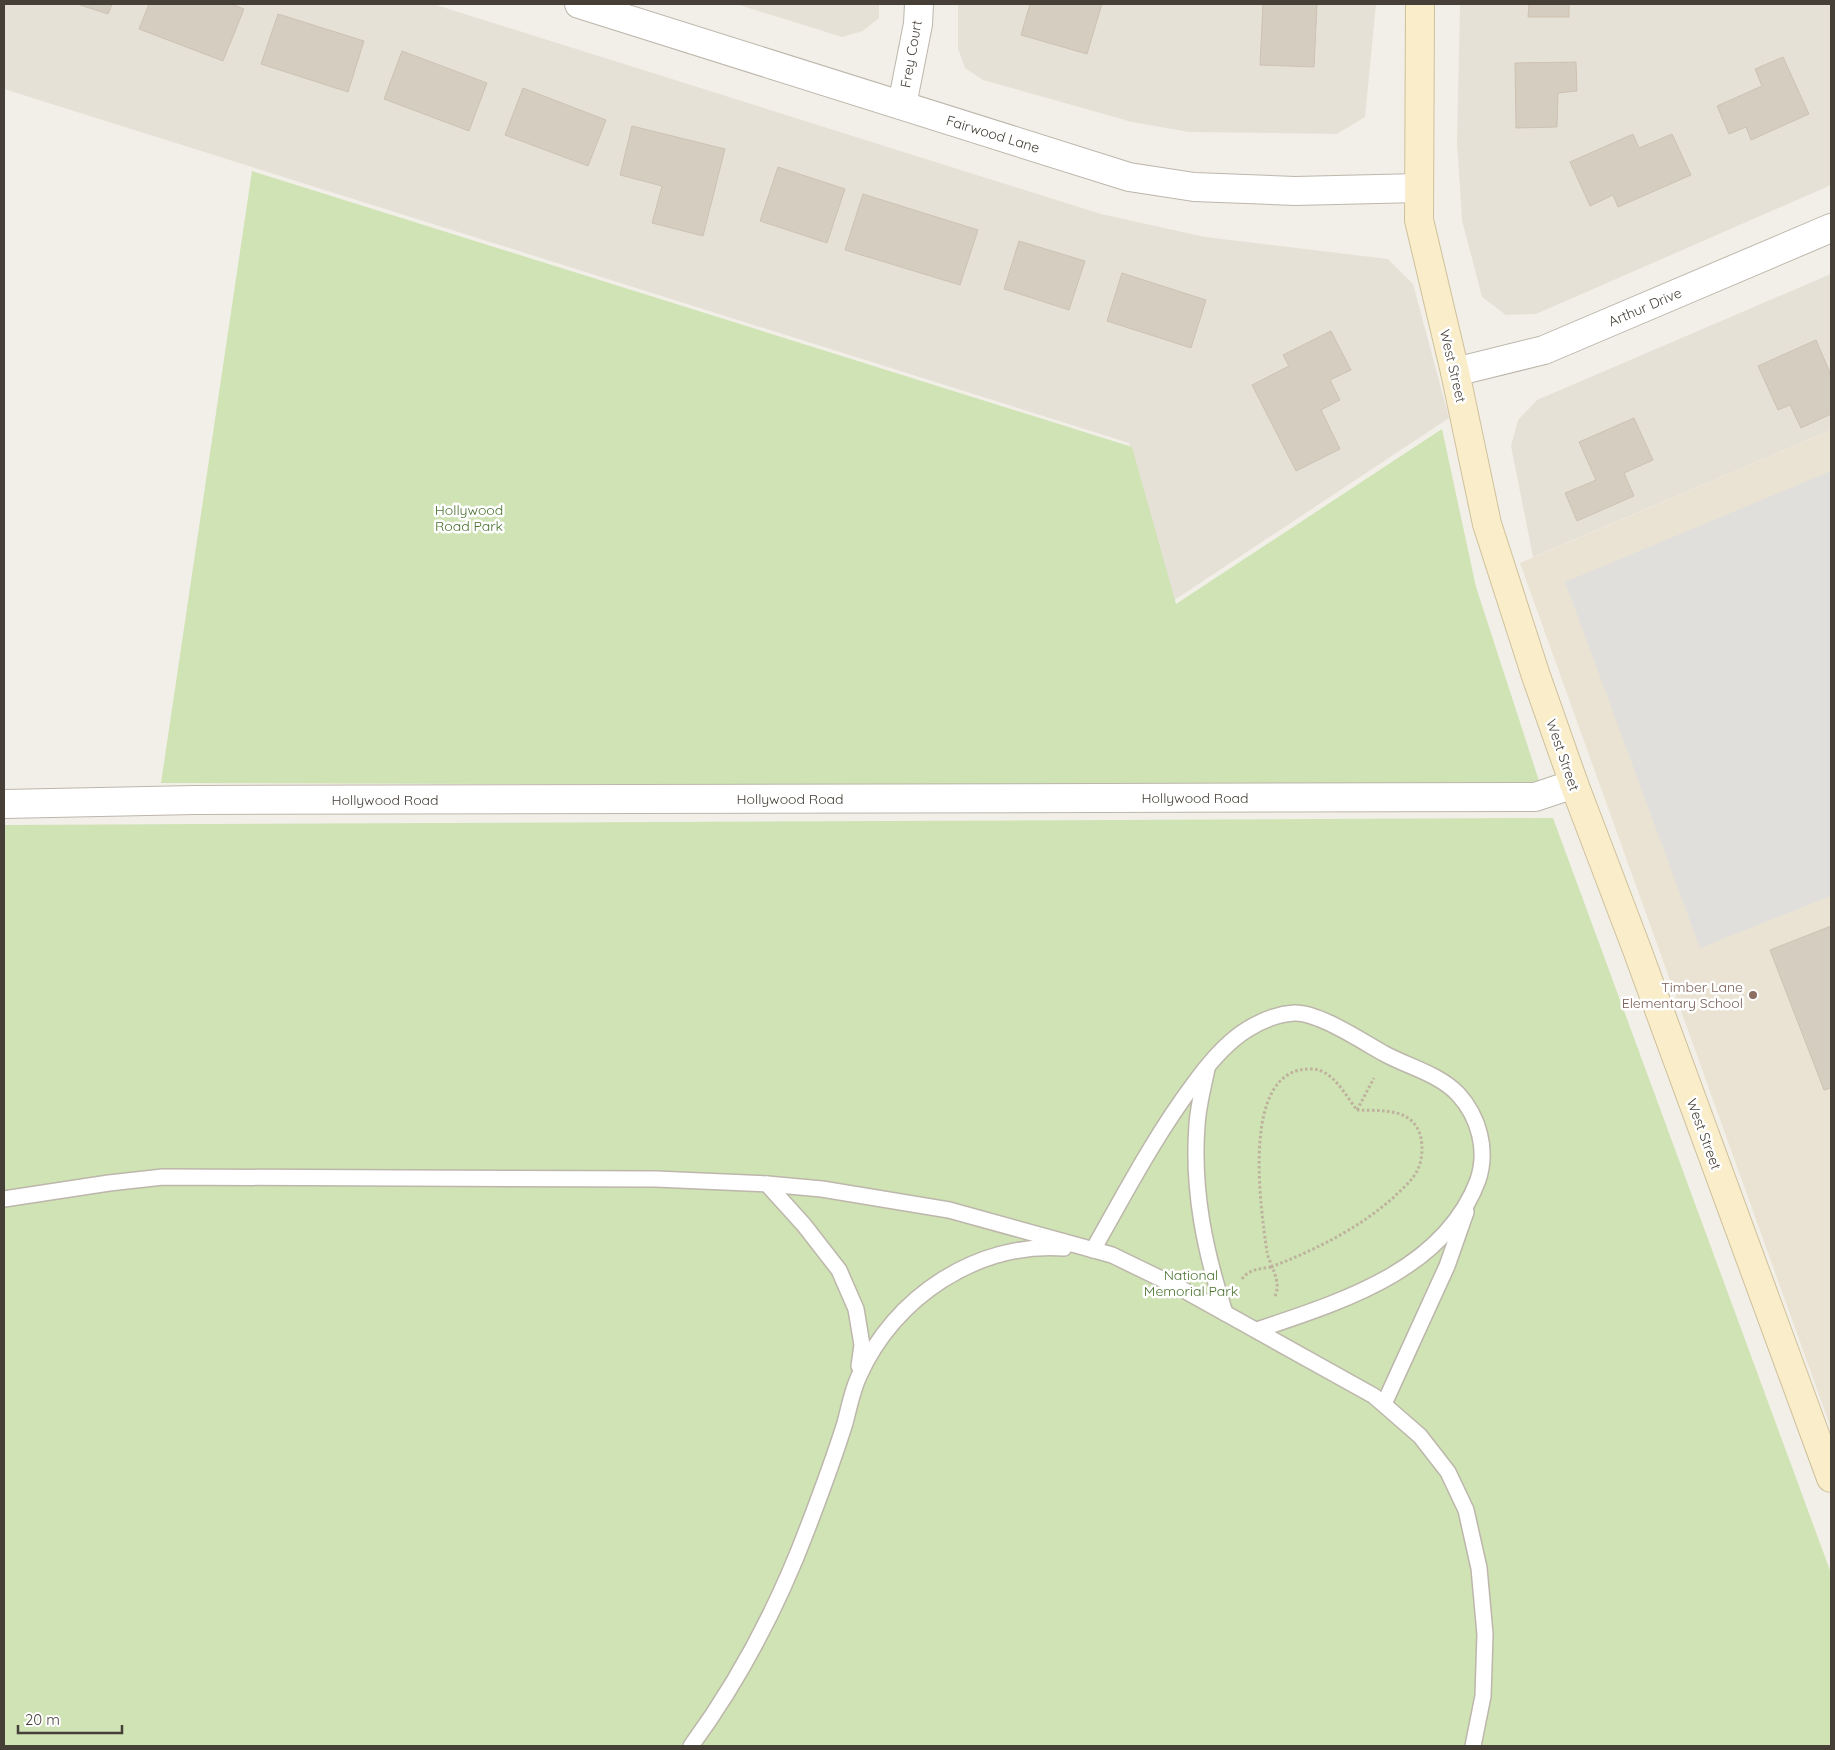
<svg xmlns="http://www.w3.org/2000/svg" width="1835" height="1750" font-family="Quicksand,sans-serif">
<rect width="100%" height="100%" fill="#f2efe8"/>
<g fill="#e6e1d6">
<polygon points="4,4 433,4 1101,214 1205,237 1388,259 1413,284 1449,418 1173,601 1129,443 4,89"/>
<polygon points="736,4 879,4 879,18 863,31 842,37"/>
<polygon points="958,4 1376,4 1365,117 1337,134 1189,132 1132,122 983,80 965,68 958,49"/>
<polygon points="1460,4 1831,4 1831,185 1536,314 1506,315 1482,297 1462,220 1457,143"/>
<polygon points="1831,274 1831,430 1533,557 1511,446 1518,420 1537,400"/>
</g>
<polygon fill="#eae3d3" points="1831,430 1831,1428 1520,563"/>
<g fill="#cfe3b4">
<polygon points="252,171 1132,447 1176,604 1442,429 1476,587 1541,787 161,783"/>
<polygon points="1553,818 1831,1573 1831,1746 4,1746 4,825"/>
</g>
<polygon fill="#e1dfdc" points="1831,471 1831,896 1700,948 1565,582"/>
<g fill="#d6cdc1" stroke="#cdc2b2">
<polygon points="77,4 112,4 108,14"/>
<polygon points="149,4 231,4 244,9 223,61 139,29"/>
<polygon points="1030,4 1102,4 1087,54 1021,35"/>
<polygon points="1263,4 1317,4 1314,67 1260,65"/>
<polygon points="1529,4 1569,4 1569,17 1528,17"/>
<polygon points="278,14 364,41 348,92 261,64"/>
<polygon points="402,51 487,83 469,131 384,99"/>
<polygon points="1783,57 1809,114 1751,140 1746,127 1729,134 1717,106 1762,86 1755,69"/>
<polygon points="1576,62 1577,91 1558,93 1557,127 1516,128 1515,63"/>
<polygon points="523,88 606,120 588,166 505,135"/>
<polygon points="632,126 725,149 703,236 652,223 662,186 620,175"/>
<polygon points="1633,134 1639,148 1672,134 1691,175 1618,207 1613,195 1590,206 1570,162"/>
<polygon points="778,167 845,189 827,243 760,221"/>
<polygon points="863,194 978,230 960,285 845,250"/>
<polygon points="1019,241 1085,261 1069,310 1004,289"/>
<polygon points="1122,273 1206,300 1191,348 1107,321"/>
<polygon points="1331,331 1351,370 1330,380 1340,400 1321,410 1340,449 1296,471 1252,385 1289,366 1283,355"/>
<polygon points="1816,340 1831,375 1831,414 1801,428 1790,405 1778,410 1758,366"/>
<polygon points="1634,418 1653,460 1624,473 1634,496 1577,521 1565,493 1596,480 1579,442"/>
<polygon points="1831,926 1831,1088 1824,1090 1770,950"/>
</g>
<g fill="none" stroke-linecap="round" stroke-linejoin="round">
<defs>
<g id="service">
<path d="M1207,1069c-4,19 -9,38 -10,56 -5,65 8,127 28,188"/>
<polyline points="767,1184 804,1225 839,1270 856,1309 862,1345 859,1366"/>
<polyline points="4,1199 109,1183 163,1177 656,1179 767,1184 822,1189 949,1210 1112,1255 1180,1288 1374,1396 1420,1436 1448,1472 1466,1510 1479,1568 1485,1634 1483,1696 1473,1746"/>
<path d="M1093,1250c32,-57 63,-116 103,-169 14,-19 32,-40 52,-52 13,-8 30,-15 46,-16 25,-1 69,29 91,41 24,13 54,20 73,40 21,23 30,56 20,86 -34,91 -138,122 -221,150"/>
<polyline points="1384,1404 1447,1266 1466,1212"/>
<path d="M691,1746c49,-67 88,-142 117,-219 13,-34 26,-69 37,-104 4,-15 7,-32 14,-47 35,-79 118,-134 205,-128"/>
</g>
<g id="minor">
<polyline points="902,105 918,24 919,4"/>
<polyline points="1455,372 1544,350 1831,228"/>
</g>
<g id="tertiary">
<polyline points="579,4 1129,177 1194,187 1295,191 1419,188"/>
<polyline points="4,804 195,800 1535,797 1574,784"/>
</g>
<polyline id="secondary" points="1420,4 1419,220 1455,372 1487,524 1536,676 1574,784 1636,947 1831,1478"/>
</defs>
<use href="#service" stroke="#bdb6ab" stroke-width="18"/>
<use href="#minor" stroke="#bdb6ab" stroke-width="30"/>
<use href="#tertiary" stroke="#bdb6ab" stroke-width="30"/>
<use href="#secondary" stroke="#cec09b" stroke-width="30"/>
<g stroke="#beb29e" stroke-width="3" stroke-dasharray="2.5 2.5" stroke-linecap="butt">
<polyline points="1357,1110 1374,1078"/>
<path d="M1271,1267c44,-17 87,-38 123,-70 8,-8 18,-16 23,-26 5,-9 6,-23 4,-33 -7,-31 -40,-27 -64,-28 -12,-15 -24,-41 -46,-41 -72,-2 -50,141 -44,183 3,14 15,29 8,44"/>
<path d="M1242,1279c7,-10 18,-10 29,-12"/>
</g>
<use href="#service" stroke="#fff" stroke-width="15"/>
<use href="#minor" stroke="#fff" stroke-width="28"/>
<use href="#tertiary" stroke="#fff" stroke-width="28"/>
<use href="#secondary" stroke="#faedca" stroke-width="28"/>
</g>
<circle fill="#8d6e63" stroke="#fff" stroke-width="2" cx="1753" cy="995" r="5"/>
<g text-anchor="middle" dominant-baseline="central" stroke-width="5" stroke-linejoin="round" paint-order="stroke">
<g font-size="14" fill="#453f37" stroke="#fff">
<text transform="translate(911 54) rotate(-80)">Frey Court</text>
<text transform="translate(993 134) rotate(17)">Fairwood Lane</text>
<text transform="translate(1645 307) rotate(-23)">Arthur Drive</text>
<text transform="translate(1453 366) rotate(77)">West Street</text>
<text transform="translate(1563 755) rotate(71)">West Street</text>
<text x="1195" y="798">Hollywood Road</text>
<text x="790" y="799">Hollywood Road</text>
<text x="385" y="800">Hollywood Road</text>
<text transform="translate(1704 1134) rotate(70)">West Street</text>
</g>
<g font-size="14" fill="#4a722f" stroke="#fff">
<text x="469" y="510">Hollywood<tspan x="469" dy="16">Road Park</tspan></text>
<text x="1191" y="1275">National<tspan x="1191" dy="16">Memorial Park</tspan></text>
</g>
<g font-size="14" fill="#785e54" stroke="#fff" text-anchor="end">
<text x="1743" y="987">Timber Lane<tspan x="1743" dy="16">Elementary School</tspan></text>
</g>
</g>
<rect width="1835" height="1750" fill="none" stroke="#453f37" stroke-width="10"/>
<path d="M18 1725v8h104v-8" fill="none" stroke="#453f37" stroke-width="2.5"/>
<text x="25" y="1725" font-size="15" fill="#453f37" stroke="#ffffff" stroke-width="4" paint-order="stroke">20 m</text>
</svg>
